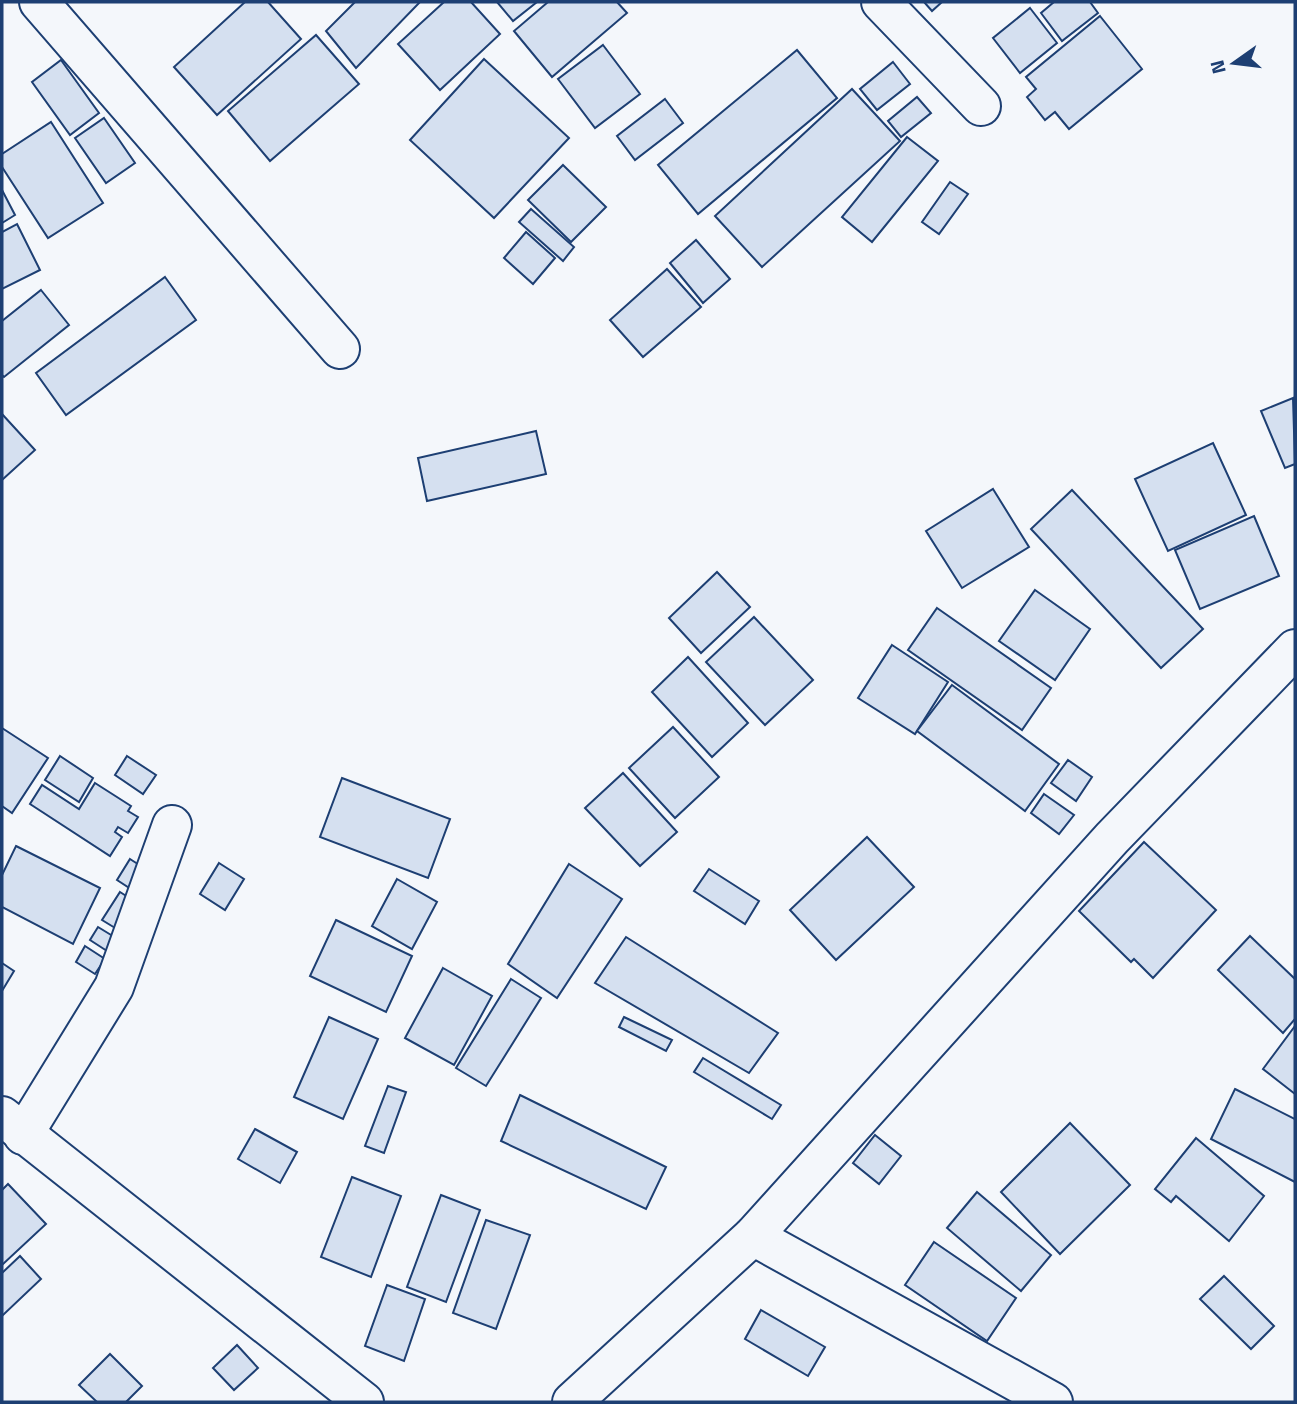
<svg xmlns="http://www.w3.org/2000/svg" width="1297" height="1404" font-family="'Titillium Web',sans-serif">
<rect width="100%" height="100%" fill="#f4f7fb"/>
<g fill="#d5e0f0" stroke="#1d3f73" stroke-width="2">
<polygon points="245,2 268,2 301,39 217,115 174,67"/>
<polygon points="355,2 420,2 356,68 326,31"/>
<polygon points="444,2 471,2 500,34 440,90 398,44"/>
<polygon points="497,2 537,2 513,21"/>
<polygon points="548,2 617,2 627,13 552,77 514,31"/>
<polygon points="924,2 942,2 932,11"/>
<polygon points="1054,2 1090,2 1098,13 1062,41 1041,13"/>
<polygon points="1030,8 1057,43 1020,73 993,38"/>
<polygon points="1100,16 1142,69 1069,129 1055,112 1045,120 1027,97 1036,89 1026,77"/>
<polygon points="316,35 359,84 270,161 228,111"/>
<polygon points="603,45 640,94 595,128 558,79"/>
<polygon points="797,50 837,98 698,214 658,165"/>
<polygon points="484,59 569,138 494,218 410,140"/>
<polygon points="61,60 99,113 70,135 32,82"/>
<polygon points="893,62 910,84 877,110 860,89"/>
<polygon points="852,89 900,141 762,267 715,216"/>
<polygon points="917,97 931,113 901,137 888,121"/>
<polygon points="665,99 683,123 635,160 617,136"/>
<polygon points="104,118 135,163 106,183 75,138"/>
<polygon points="51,122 103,203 48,238 2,167 2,154"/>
<polygon points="907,137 938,161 872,242 842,217"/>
<polygon points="563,165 606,207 571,242 528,200"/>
<polygon points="950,182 968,194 939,234 922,222"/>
<polygon points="2,190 15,215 2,223"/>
<polygon points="531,209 574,247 563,261 519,222"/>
<polygon points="17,224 40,270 2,289 2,232"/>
<polygon points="526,232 555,258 533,284 504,258"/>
<polygon points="696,240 730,279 703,303 670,263"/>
<polygon points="667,269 701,307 643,357 610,320"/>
<polygon points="165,277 196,320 66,415 36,373"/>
<polygon points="41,290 69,325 4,377 2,375 2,321"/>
<polygon points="1293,398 1295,464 1285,468 1261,411"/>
<polygon points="2,414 35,450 2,480"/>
<polygon points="536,431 546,474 427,501 418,458"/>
<polygon points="1213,443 1246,515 1168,551 1135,479"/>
<polygon points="993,489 1029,547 962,588 926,531"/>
<polygon points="1072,490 1203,629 1161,668 1031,529"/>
<polygon points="1254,516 1279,576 1200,609 1175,550"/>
<polygon points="717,572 750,607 701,653 669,618"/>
<polygon points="1035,590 1090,629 1055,680 999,641"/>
<polygon points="937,608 1051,688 1022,730 908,650"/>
<polygon points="754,617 813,680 765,725 706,662"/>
<polygon points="892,645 948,682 915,734 858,698"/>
<polygon points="688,657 748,723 712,757 652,692"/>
<polygon points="952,685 1059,764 1025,811 917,731"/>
<polygon points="673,727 719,777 675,818 629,768"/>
<polygon points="2,728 48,758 12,813 2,806"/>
<polygon points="60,756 93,778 79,802 45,780"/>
<polygon points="127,756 156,775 143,794 115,775"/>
<polygon points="1068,760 1092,777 1076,801 1051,783"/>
<polygon points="623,773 677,832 640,866 585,808"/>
<polygon points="342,778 450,819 428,878 320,837"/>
<polygon points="95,783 131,806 128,811 138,817 128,833 118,827 115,832 122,837 110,856 30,804 42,785 79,809"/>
<polygon points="1044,794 1074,815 1059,834 1031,813"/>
<polygon points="867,837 914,887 836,960 790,910"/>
<polygon points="1144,842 1216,910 1153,978 1134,959 1131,962 1079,911"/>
<polygon points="16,846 100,888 73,944 2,907 2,875"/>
<polygon points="130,859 164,881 151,902 117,880"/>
<polygon points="219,863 244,879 225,910 200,894"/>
<polygon points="569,864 622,899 557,998 508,964"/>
<polygon points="709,869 759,901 745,924 694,891"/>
<polygon points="397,879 437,902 412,949 372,926"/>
<polygon points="120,892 142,906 125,934 102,920"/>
<polygon points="336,920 412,956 386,1012 310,976"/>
<polygon points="98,927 116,938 107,951 90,940"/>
<polygon points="1250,936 1295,979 1295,1019 1283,1033 1218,970"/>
<polygon points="626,937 778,1033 749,1073 595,983"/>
<polygon points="85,946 105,959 95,974 76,962"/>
<polygon points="2,963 14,971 2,991"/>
<polygon points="443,968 492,996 454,1065 405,1038"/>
<polygon points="511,979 541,998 486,1086 456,1068"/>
<polygon points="329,1017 378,1039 343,1119 294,1097"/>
<polygon points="624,1017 672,1040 666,1051 619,1027"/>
<polygon points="1295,1026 1295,1094 1263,1069"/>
<polygon points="703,1058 781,1105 772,1119 694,1072"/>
<polygon points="388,1086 406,1092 384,1153 365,1146"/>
<polygon points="1235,1089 1295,1119 1295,1182 1211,1139"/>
<polygon points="520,1095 666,1167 646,1209 501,1141"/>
<polygon points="1070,1123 1130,1185 1060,1254 1001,1192"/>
<polygon points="255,1129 297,1152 280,1183 238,1159"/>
<polygon points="875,1135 901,1156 879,1184 853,1163"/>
<polygon points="1196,1138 1264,1196 1229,1241 1176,1196 1171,1202 1155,1189"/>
<polygon points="352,1177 401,1196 371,1277 321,1257"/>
<polygon points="8,1184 46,1224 2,1265 2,1190"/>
<polygon points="977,1192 1051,1255 1021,1291 947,1228"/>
<polygon points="441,1195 480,1210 446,1302 407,1287"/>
<polygon points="486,1220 530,1235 496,1329 453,1313"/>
<polygon points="934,1242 1016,1298 987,1341 905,1285"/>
<polygon points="20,1256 41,1279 2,1316 2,1273"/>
<polygon points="1224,1276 1274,1326 1251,1349 1200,1299"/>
<polygon points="387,1285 425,1299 404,1361 365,1346"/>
<polygon points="761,1310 825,1347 808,1376 745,1339"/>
<polygon points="237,1345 258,1368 234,1390 213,1368"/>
<polygon points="110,1354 142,1386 126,1402 97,1402 79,1385"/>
</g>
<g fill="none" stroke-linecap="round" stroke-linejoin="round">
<defs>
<g id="street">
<polyline points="39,2 340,349"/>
<polyline points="881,2 981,106"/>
<polyline points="2,1116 364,1402"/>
<polyline points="23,1135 114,987 172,825"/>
<polyline points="753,1236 1053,1402"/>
<polyline points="572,1402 753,1236 1112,838 1295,649"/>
</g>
</defs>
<use href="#street" stroke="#1d3f73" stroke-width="42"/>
<use href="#street" stroke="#f4f7fb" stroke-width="38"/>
</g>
<rect width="1297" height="1404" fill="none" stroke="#1d3f73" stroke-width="7"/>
<g transform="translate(1234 63) rotate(256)" stroke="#f4f7fb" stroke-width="5" paint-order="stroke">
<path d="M0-5L12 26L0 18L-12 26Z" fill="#1d3f73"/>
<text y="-10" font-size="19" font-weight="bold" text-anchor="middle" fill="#1d3f73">N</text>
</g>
</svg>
